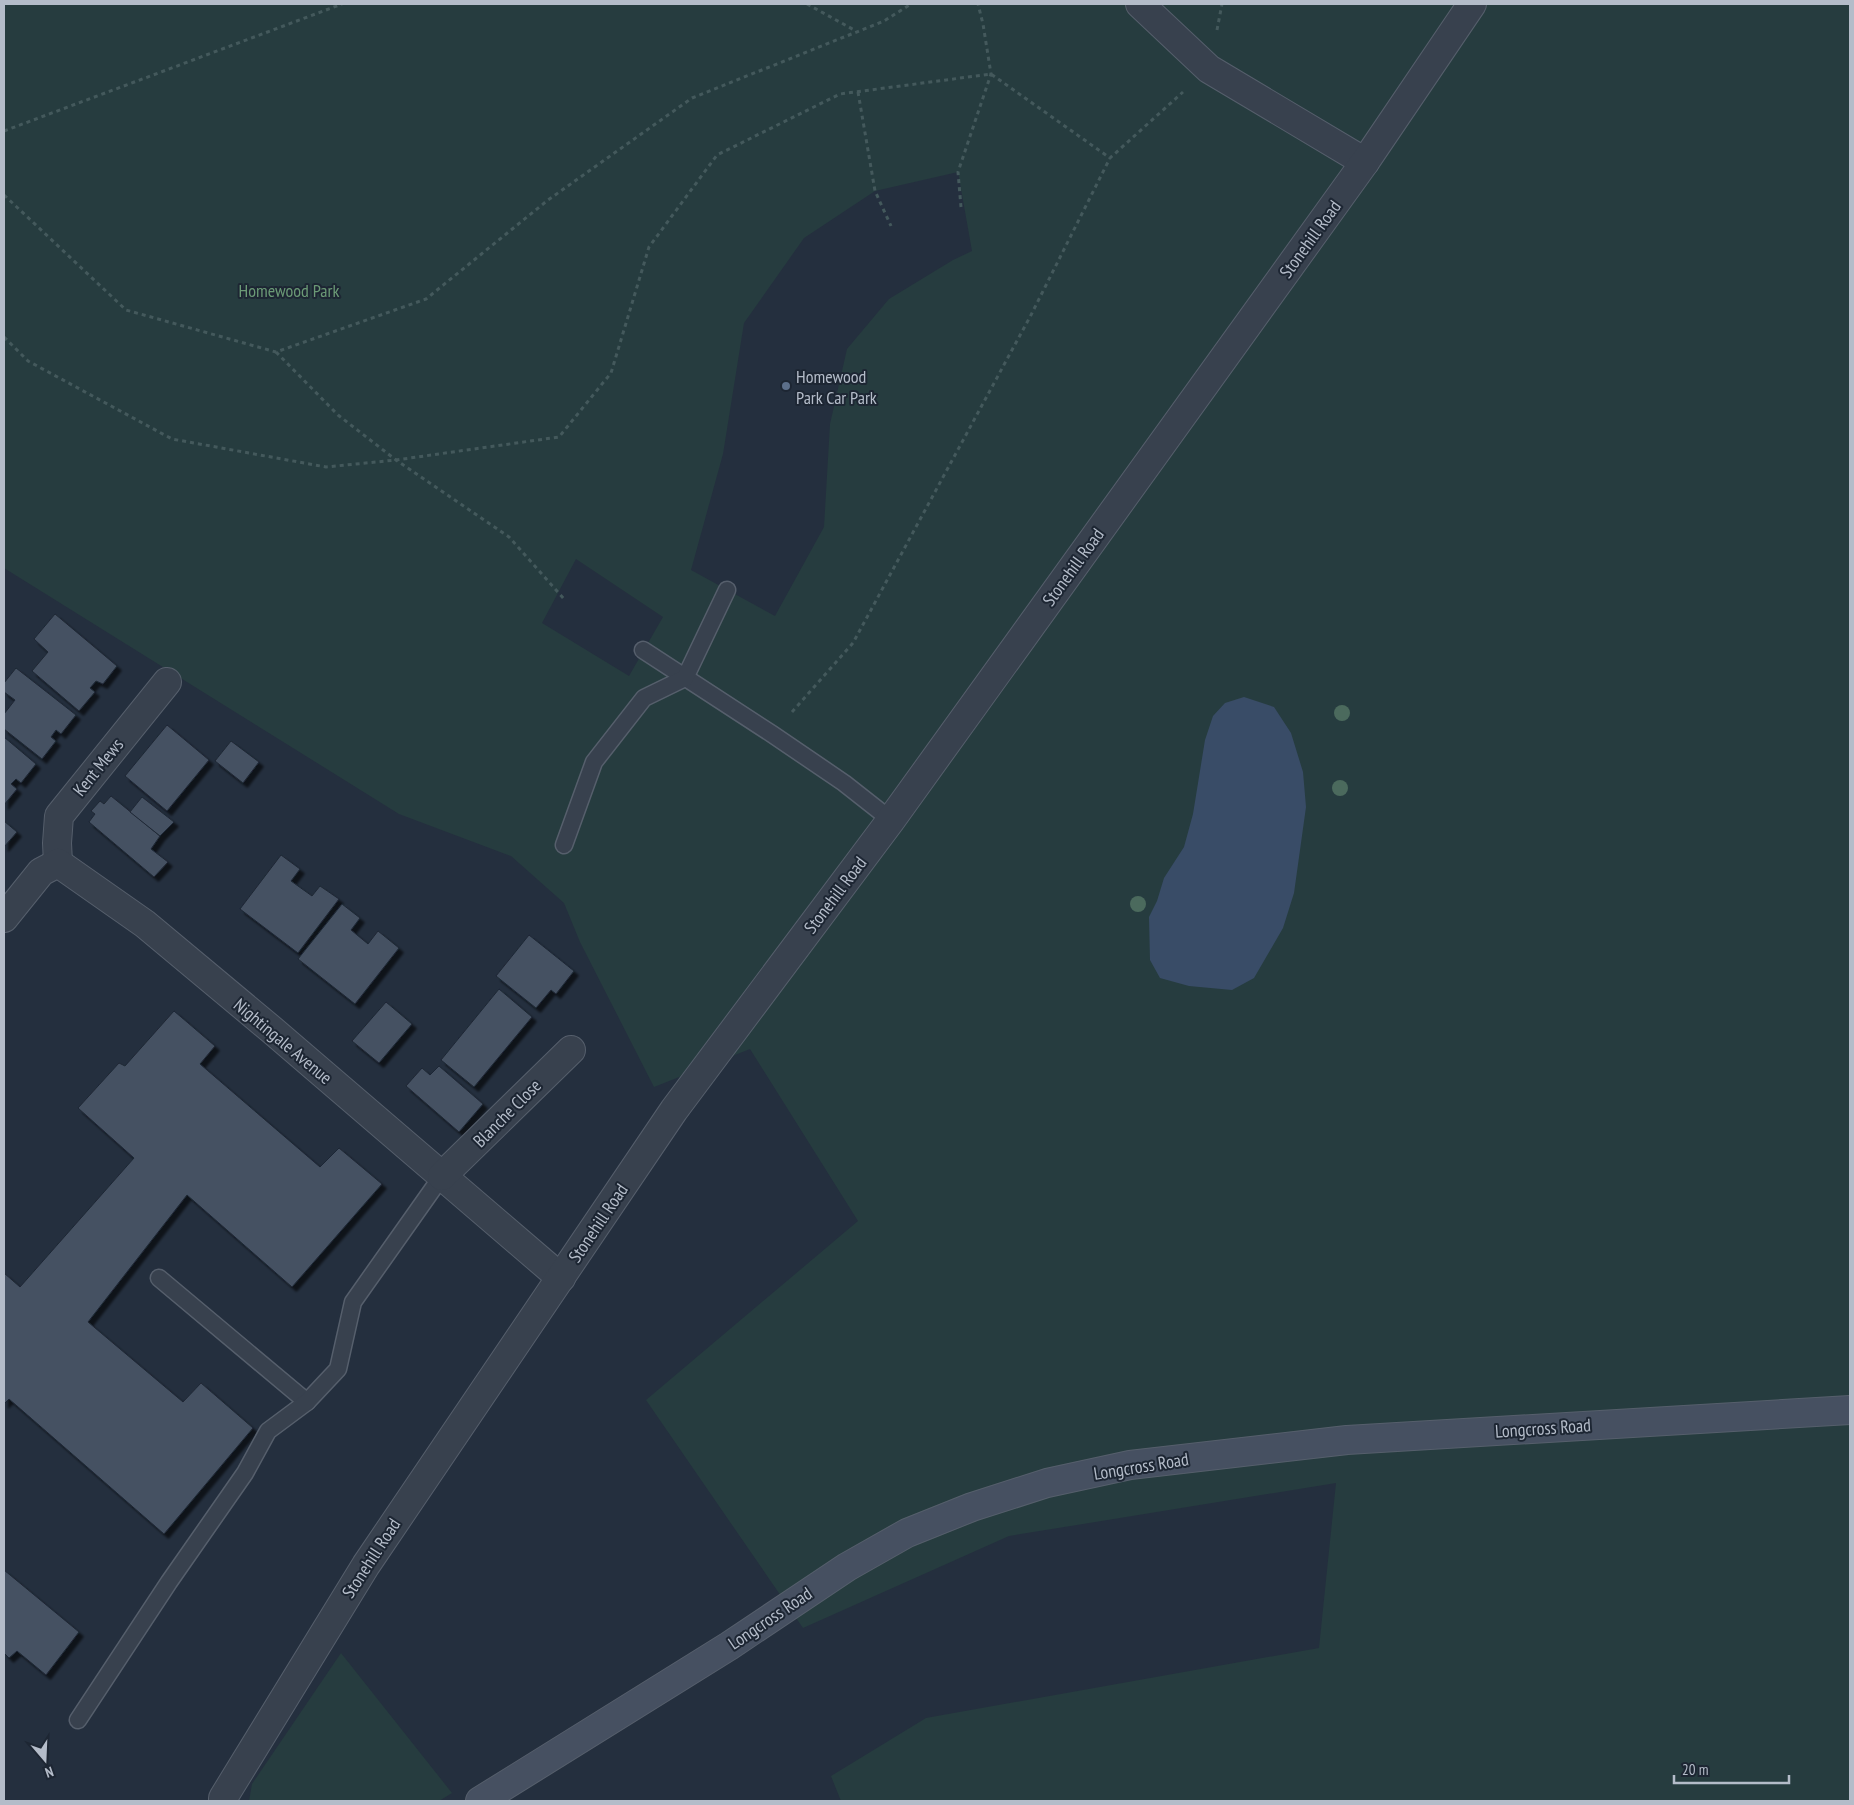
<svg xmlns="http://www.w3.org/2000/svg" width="1854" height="1805" font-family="'PT Sans Narrow',sans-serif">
<defs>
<filter id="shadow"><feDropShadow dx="4.5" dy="4.5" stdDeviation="1" flood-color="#0009"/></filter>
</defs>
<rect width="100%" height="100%" fill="#242f3e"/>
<g fill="#263c3f" fill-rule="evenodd">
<path d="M4,4h1846v1797h-1009l-10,-25 95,-58 393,-70 17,-165 -327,53 -206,92 -157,-228 212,-179 -108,-172 -96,38 -74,-145 -16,-39 -53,-47 -112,-42 -395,-246zM958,172l14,79 -19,9 -64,39 -42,50 -17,75 -6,103 -49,89 -84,-46 32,-116 21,-131 60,-85 71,-47zM576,559l87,58 -34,59 -87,-53z"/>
<polygon points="341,1653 452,1793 439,1801 249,1801 252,1784"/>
</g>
<polygon fill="#394c67" points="1244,697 1274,707 1291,733 1303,772 1306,807 1294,893 1283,928 1254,978 1232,990 1189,986 1160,978 1150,960 1149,917 1157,901 1164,878 1184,847 1193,814 1205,740 1213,716 1225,703"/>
<g fill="#455162" stroke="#1f2835" filter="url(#shadow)">
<polygon points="55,614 117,666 103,684 96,681 90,688 95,692 79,711 32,671 48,652 34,639"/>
<polygon points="16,668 76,715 61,734 56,730 51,737 56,741 42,759 4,729 4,714 15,700 4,692 4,683"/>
<polygon points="167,725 209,760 167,811 125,776"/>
<polygon points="4,737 36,764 21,783 16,779 11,784 17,789 4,805"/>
<polygon points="231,741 259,762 243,783 215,761"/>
<polygon points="111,796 160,836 151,849 168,862 154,877 89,822 95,814 91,811 100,801 104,804"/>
<polygon points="142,797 174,822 160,836 130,812"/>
<polygon points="4,821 17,832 4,847"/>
<polygon points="281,855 300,869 291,881 312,896 320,886 339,899 298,953 240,909"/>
<polygon points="342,904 360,918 351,930 368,944 378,931 399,948 355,1004 298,959"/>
<polygon points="529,935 574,971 556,994 551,990 536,1008 496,976"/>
<polygon points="499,989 532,1017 474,1087 441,1060"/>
<polygon points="386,1002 412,1024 379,1063 352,1041"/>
<polygon points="174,1011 215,1046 200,1064 320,1167 339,1148 382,1184 292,1287 187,1195 88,1322 183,1402 201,1383 253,1428 164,1534 9,1399 4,1404 4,1273 20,1287 134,1158 78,1108 119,1063 125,1066"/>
<polygon points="439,1066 483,1104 459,1132 406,1086 422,1068 430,1075"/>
<polygon points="4,1570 79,1632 46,1675 17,1651 9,1658 4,1653"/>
</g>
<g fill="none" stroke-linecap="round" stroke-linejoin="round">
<defs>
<g id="service">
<polyline points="643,650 772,734 844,783 891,820"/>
<polyline points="564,845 594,762 644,698 685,678 727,590"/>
<polyline points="159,1278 307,1402"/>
<polyline points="78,1720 169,1582 245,1473 268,1431 307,1402 338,1369 353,1302 442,1176"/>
</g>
<g id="minor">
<polyline points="1140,4 1209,69 1365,162"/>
<polyline points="58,863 57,843 59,816 167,682"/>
<polyline points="4,918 41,872 58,863 145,924 272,1030 561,1278"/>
<polyline points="442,1176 571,1050"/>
</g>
<polyline id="tertiary" points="223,1801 223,1798 366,1565 674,1110 891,820 1365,162 1472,4"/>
<polyline id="secondary" points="480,1801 729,1646 847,1567 907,1533 972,1507 1047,1483 1130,1465 1347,1440 1850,1410"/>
</defs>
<use href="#service" stroke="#565f6c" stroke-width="19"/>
<use href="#minor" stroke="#565f6c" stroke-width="30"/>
<use href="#tertiary" stroke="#565f6c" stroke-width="30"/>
<use href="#secondary" stroke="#565f6c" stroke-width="30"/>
<g stroke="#44595c" stroke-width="3" stroke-dasharray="4 4" stroke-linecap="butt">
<polyline points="807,4 856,31"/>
<polyline points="1217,30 1222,4"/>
<polyline points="858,92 875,191 891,226"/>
<polyline points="4,131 342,4"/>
<polyline points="4,195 126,310 276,352 426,299 548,200 692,98 884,21 911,4"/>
<polyline points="961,207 958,172 991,74 983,24 978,4"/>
<polyline points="4,337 28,361 172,439 326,467 396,460 559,437 611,373 649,247 717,155 840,94 991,74 1110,158 1183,92"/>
<polyline points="276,352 338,415 396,460 509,537 565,600"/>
<polyline points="792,712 853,643 1031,315 1110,158"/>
</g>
<use href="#service" stroke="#38414e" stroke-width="16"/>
<use href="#minor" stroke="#38414e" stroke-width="28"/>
<use href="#tertiary" stroke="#38414e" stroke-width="28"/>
<use href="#secondary" stroke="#465061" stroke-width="28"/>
</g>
<g fill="#4b6a5d">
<circle cx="1342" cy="713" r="8"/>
<circle cx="1340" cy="788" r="8"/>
<circle cx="1138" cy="904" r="8"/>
</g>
<circle fill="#5c6f8a" stroke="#1d2633" stroke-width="2" cx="786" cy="386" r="5"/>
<g text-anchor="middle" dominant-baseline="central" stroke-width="4" stroke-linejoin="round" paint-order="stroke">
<g font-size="18" fill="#b4bcc9" stroke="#1d2633">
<text transform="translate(1310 239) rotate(-54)">Stonehill Road</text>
<text transform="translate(1073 567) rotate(-54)">Stonehill Road</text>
<text transform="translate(98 767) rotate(-51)">Kent Mews</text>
<text transform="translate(835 895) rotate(-53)">Stonehill Road</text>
<text transform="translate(283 1041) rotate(40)">Nightingale Avenue</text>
<text transform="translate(507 1113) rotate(-45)">Blanche Close</text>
<text transform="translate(598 1223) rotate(-56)">Stonehill Road</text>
<text transform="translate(1543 1428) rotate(-4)">Longcross Road</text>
<text transform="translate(1141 1466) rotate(-9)">Longcross Road</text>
<text transform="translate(371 1558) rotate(-57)">Stonehill Road</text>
<text transform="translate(770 1618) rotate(-34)">Longcross Road</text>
</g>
<g font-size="18" fill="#6b9a76" stroke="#1d2633">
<text x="289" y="290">Homewood Park</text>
</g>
<g font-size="18" fill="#b4bcc9" stroke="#1d2633" text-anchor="start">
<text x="796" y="376">Homewood<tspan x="796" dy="21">Park Car Park</tspan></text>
</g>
</g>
<rect width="1854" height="1805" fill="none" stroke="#b4bcc9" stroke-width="10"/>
<g transform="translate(45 1760) rotate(161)" stroke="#1d2633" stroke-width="4" paint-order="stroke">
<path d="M0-4L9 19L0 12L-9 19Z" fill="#b4bcc9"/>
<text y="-8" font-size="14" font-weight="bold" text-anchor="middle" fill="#b4bcc9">N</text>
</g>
<path d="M1674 1775v8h115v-8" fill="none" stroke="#b4bcc9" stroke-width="2.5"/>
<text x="1682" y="1775" font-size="15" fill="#b4bcc9" stroke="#1d2633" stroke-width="4" paint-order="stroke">20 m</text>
</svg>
